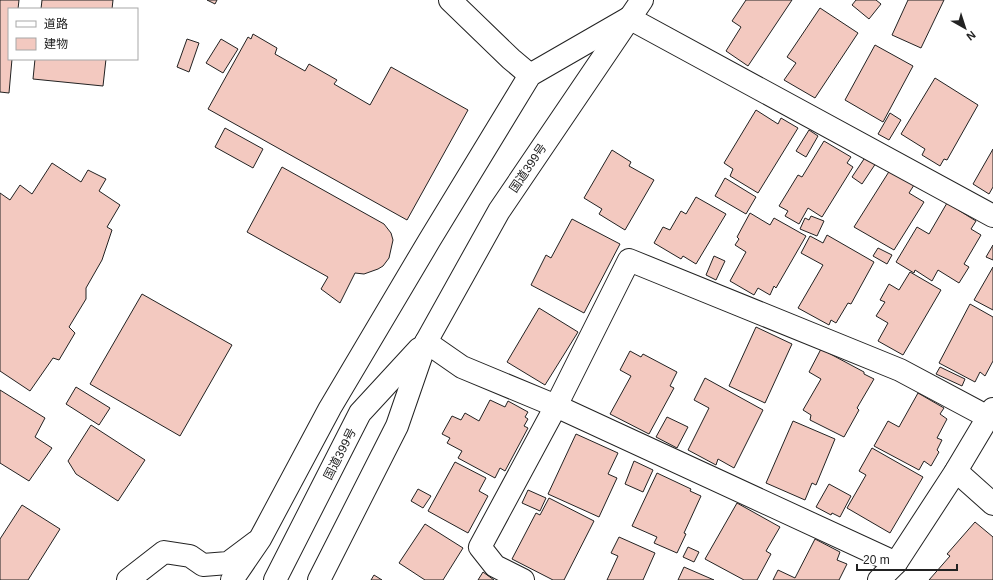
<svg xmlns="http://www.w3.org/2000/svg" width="993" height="580" font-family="Arial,'Noto Sans JP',sans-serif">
<rect width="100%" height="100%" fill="#fff"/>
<g fill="#f3c9c0" stroke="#222">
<polygon points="0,0 19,0 18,9 9,9 9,59 12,59 9,93 0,92"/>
<polygon points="42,0 113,0 112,9 41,9"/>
<polygon points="207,0 217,0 215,4"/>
<polygon points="746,0 792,0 748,66 726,51 741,27 732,21"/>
<polygon points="856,0 876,0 881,4 869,19 852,5"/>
<polygon points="908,0 944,0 921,48 892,35"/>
<polygon points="820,8 858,33 815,98 784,80 796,63 787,57"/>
<polygon points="253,34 277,48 275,54 305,71 309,64 337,80 334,84 370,105 391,67 468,110 407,220 208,109 248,37 251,39"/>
<polygon points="187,39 199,43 189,72 177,67"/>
<polygon points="221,39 238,49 223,73 206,63"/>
<polygon points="875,45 913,66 883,122 845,100"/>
<polygon points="35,59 106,59 103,86 33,79"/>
<polygon points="935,78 978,105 947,160 944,159 940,166 922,155 925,149 901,134"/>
<polygon points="756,110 778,124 781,118 798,128 758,193 730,176 733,169 724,163"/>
<polygon points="890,113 901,120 889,140 878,134"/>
<polygon points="225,128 263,149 253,168 215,147"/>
<polygon points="809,130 818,136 806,157 796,151"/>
<polygon points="824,141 851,157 847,163 853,167 822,217 808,208 799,224 785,216 788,211 779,206 798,175 802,177"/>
<polygon points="993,149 993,187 989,194 973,184"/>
<polygon points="612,150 631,162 629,166 654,180 625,230 599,214 602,209 584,198"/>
<polygon points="866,156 876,163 862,184 852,177"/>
<polygon points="52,163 81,182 88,170 106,179 99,191 120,205 107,227 112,230 102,260 86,288 86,299 69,327 75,333 59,360 53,358 30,391 0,371 0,193 10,200 20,185 32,194"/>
<polygon points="282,167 384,224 391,233 393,240 389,258 383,266 378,269 364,274 355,273 340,303 321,289 328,277 247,232"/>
<polygon points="890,170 914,185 909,193 924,202 894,250 854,227"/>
<polygon points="725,178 756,197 746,214 715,196"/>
<polygon points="696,197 726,214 696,264 683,256 681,259 654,243 663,227 670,230 681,211 686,214"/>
<polygon points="947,203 976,221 971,229 981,235 964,264 969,267 959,283 938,270 932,281 915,270 914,273 896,262 917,227 929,234"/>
<polygon points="750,213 770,225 774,218 806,236 776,288 774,286 770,295 758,288 754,295 730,281 746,252 735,245 739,239 737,237"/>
<polygon points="811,216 824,221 817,236 800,229 805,218 809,220"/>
<polygon points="572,219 620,244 584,313 531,285 546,255 551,258"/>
<polygon points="827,235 874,262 851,304 848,303 836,323 831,320 829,325 798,308 823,265 801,253 810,236 823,243"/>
<polygon points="993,245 993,260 986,257"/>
<polygon points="878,248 892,255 887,264 873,256"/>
<polygon points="714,256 725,261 716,280 706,275"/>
<polygon points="993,267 993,310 974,300"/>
<polygon points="910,272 941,290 903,355 878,341 888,323 876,316 885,302 880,300 889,284 899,290"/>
<polygon points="142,294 232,345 180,436 90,384"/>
<polygon points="970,304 993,317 993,361 985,376 980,372 975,382 939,363"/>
<polygon points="539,308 578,332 545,385 507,362"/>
<polygon points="756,327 792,344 765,403 729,386"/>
<polygon points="821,349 864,372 864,374 874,379 857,408 859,410 844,437 810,420 811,415 803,410 821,379 809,372"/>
<polygon points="630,351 641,357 643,354 677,372 670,386 674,388 649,434 610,414 631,376 620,370"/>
<polygon points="940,367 965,379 962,386 936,374"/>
<polygon points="705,378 763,410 734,468 718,459 716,465 688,450 709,408 694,400"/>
<polygon points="76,387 110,408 99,425 66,404"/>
<polygon points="0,390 45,418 35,437 52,448 29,481 0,463"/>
<polygon points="918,393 944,408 940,414 947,419 937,438 942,440 937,450 939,452 931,466 924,461 919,470 874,446 888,421 899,427"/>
<polygon points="490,400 505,407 508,401 528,412 525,417 528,419 524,426 528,428 505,471 500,468 495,478 458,458 462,451 447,443 450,438 442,434 452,416 461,420 465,413 479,421"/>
<polygon points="667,417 688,427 677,448 656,437"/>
<polygon points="793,421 835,439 816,485 812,483 805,500 766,483"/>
<polygon points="91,425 145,460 118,501 76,474 68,461"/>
<polygon points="576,434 618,453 608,474 617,478 599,517 548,494"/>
<polygon points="872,448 923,477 890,533 847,508 866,475 859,471"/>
<polygon points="634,461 653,470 643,492 625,484"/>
<polygon points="455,462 486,478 479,491 488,496 468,533 428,511"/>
<polygon points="657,473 691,489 690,491 701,496 684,533 686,534 677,553 654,543 657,537 632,526"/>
<polygon points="829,484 851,496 840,517 832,513 831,515 816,507"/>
<polygon points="418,489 431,496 423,508 411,501"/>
<polygon points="528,490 546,498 540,511 522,503"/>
<polygon points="549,498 594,521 564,580 553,580 512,559 536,513 540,515"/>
<polygon points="737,503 780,527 766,551 771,554 757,580 744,580 705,559"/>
<polygon points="22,505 60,529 28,580 0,580 0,539"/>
<polygon points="975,522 993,537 993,580 929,580 950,556 947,554"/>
<polygon points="425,524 463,548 443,580 425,580 399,563"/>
<polygon points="619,537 655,553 643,580 607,580 618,556 611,553"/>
<polygon points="815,539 840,552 837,560 847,564 839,580 773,580 778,570 795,578"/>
<polygon points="688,547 699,552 694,562 683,557"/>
<polygon points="684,567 714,580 678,580"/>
<polygon points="483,572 494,580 478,580"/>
<polygon points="374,575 382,580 371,580"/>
</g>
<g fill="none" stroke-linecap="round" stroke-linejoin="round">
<defs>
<g id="minor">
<polyline points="450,0 511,59 530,75"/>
<polyline points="629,18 993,216"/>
<polyline points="426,342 462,367 556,406 896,563"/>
<polyline points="956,471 993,504"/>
<polyline points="128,580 164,552 190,556 203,565 228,563 256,542"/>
<polyline points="523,580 495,566 480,547 556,406 629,260 900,370 988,417"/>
<polyline points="879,580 896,563 956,471 993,409"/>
</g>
<g id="highway">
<polyline points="232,580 260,539 330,408 429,241 530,75 629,18"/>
<polyline points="275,580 360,413 419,349"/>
<polyline points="319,580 397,426 426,342 499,211 642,0"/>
</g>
</defs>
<use href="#minor" stroke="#222" stroke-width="24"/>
<use href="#highway" stroke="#222" stroke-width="24"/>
<use href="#minor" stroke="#fff" stroke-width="22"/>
<use href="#highway" stroke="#fff" stroke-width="22"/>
</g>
<g text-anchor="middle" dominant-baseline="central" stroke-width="3" stroke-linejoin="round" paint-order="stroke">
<g font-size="12" fill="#222" stroke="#fff">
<text transform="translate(528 168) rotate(-56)">国道399号</text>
<text transform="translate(340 454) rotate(-63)">国道399号</text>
</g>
</g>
<rect x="8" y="8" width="130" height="52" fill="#ffffff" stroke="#a7a7a7"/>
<rect x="16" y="21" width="20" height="6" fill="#ffffff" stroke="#a7a7a7"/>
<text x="44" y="28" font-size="12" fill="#222222">道路</text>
<rect x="16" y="38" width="20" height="12" fill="#f3c9c0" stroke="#a7a7a7"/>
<text x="44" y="48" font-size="12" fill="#222222">建物</text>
<g transform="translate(965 28) rotate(141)" stroke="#ffffff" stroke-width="3" paint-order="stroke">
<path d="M0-3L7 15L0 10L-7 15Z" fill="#222222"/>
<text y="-6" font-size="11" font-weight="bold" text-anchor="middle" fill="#222222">N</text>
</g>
<path d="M857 564v6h100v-6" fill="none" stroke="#222222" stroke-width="2"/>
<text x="863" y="564" font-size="12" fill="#222222" stroke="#ffffff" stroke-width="3" paint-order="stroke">20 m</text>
</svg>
